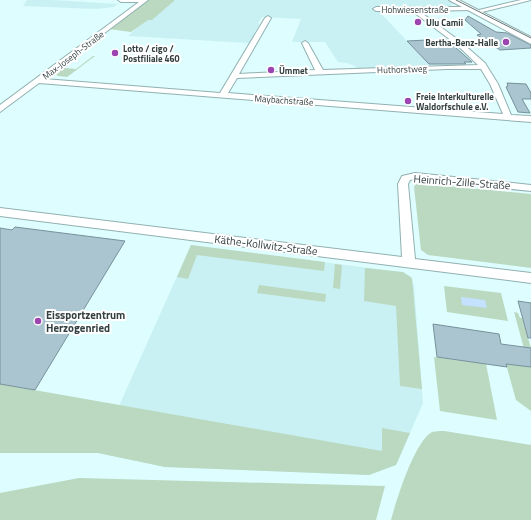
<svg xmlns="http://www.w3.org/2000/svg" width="531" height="520" font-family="'Titillium Web',sans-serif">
<rect width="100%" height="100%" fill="#ddfdfe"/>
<g fill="#c9f1f3">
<polygon points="27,0 53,0 118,4 113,7 96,9 23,6"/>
<polygon points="169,0 450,0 455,3 448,7 375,7 407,41 446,39 473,63 357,69 355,66 347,63 338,62 325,42 292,42 301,19 262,17 258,23 260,24 249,43 128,36"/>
<polygon points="191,245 400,272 410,276 414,286 423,403 396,465 369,475 165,467 98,453"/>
</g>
<g fill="#bad9c0">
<polygon points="148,0 175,0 152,20 148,20 131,32 109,29"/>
<polygon points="93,56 95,56 67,77 58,76 52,73 73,57 76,58 64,68 76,69"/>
<polygon points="416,183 531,194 531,268 428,255 421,250 414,187"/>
<polygon points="191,245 325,262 324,271 197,255 188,279 177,277"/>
<polygon points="335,264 342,265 340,289 333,288"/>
<polygon points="365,268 403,272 412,278 422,389 400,386 396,306 364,301"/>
<polygon points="259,285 326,294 325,302 257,293"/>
<polygon points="444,286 501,293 508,321 447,312"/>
<polygon points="514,312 518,313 520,318 522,318 531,348 526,356"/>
<polygon points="434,357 486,364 497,420 440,411"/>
<polygon points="506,364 531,367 531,411 516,400"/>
<polygon points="0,384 382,451 382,428 410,433 396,465 369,475 165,467 98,453 0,453"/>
<path d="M444,431l87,14v75h-140c5,-19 23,-78 41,-88 3,-1 8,-1 12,-1z"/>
<polygon points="79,478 385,486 376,520 0,520 0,493"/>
</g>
<polygon fill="#c4e2ff" points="461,297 485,300 487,308 462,305"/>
<g fill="#aac5cf" stroke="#77919b">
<polygon points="468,16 496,32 507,33 531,45 531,48 500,50 477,35 481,34 465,20"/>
<polygon points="446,39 472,62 464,62 466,64 429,64 407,41"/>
<polygon points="507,83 526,84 531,93 531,99 522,99 530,113 518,112 506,87 508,86"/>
<polygon points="15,227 125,241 35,390 0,384 0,228 12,230"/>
<polygon points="518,301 531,303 531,338 528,338"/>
<polygon points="433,324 499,334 501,344 531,348 531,367 506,364 507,367 437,357"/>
</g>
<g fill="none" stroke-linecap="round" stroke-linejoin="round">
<defs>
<g id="street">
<path d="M118,0h30l-104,79 176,14 45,-75 3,-2 3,2 -32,56 76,-4 -13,-27 3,-2 3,2 15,27 155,-5 -22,-21 -44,-33h-36l-3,-2 3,-2h95l2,1v2l-54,1 42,31 24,21 13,21 13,31 20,1v6l-492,-39 -39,29v-7l139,-103h-18zM447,69h34l9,15 13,30 -275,-21 9,-15z"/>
<polygon points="521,0 531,0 482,12 479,10"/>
<polygon points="415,173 531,185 531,191 415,179 410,180 408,184 415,259 531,273 531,283 0,216 0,208 402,257 398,184 402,176"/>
</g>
<polygon id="secondary" points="449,0 459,0 531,37 531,44"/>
</defs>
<use href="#street" stroke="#92b0b1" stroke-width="2"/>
<use href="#secondary" stroke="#92b0b1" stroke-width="2"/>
<use href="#street" fill="#fff" fill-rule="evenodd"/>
<use href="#secondary" fill="#fff" fill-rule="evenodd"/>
<polyline stroke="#637576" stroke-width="1" points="456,0 531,38"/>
</g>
<g fill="#9c44b0" stroke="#fff" stroke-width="1.5">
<circle cx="418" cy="22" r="4"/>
<circle cx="506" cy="42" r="4"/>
<circle cx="115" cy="53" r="4"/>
<circle cx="271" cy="70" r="4"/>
<circle cx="408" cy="101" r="4"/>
<circle cx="38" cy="321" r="4"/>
</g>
<g text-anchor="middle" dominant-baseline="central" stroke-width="4" stroke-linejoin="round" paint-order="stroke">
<g font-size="9" fill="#333f40" stroke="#fff">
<text x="415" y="9">Hohwiesenstraße</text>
<text transform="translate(73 55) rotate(-37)">Max-Joseph-Straße</text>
<text transform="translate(402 69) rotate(-2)">Huthorstweg</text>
<text transform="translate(284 100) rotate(4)">Maybachstraße</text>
</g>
<g font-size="9" font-weight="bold" fill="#333f40" stroke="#fff" text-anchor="start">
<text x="426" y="22">Ulu Camii</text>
<text x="498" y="42" text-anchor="end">Bertha-Benz-Halle</text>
<text x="123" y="48">Lotto / cigo /<tspan x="123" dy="10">Postfiliale 460</tspan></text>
<text x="279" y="70">Ümmet</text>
<text x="416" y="96">Freie Interkulturelle<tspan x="416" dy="10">Waldorfschule e.V.</tspan></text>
</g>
<g font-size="11" fill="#333f40" stroke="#fff">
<text transform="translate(462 182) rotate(4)">Heinrich-Zille-Straße</text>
<text transform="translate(266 245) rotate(7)">Käthe-Kollwitz-Straße</text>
</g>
<g font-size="11" font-weight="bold" fill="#333f40" stroke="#fff" text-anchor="start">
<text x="46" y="315">Eissportzentrum<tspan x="46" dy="13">Herzogenried</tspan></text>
</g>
</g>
</svg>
